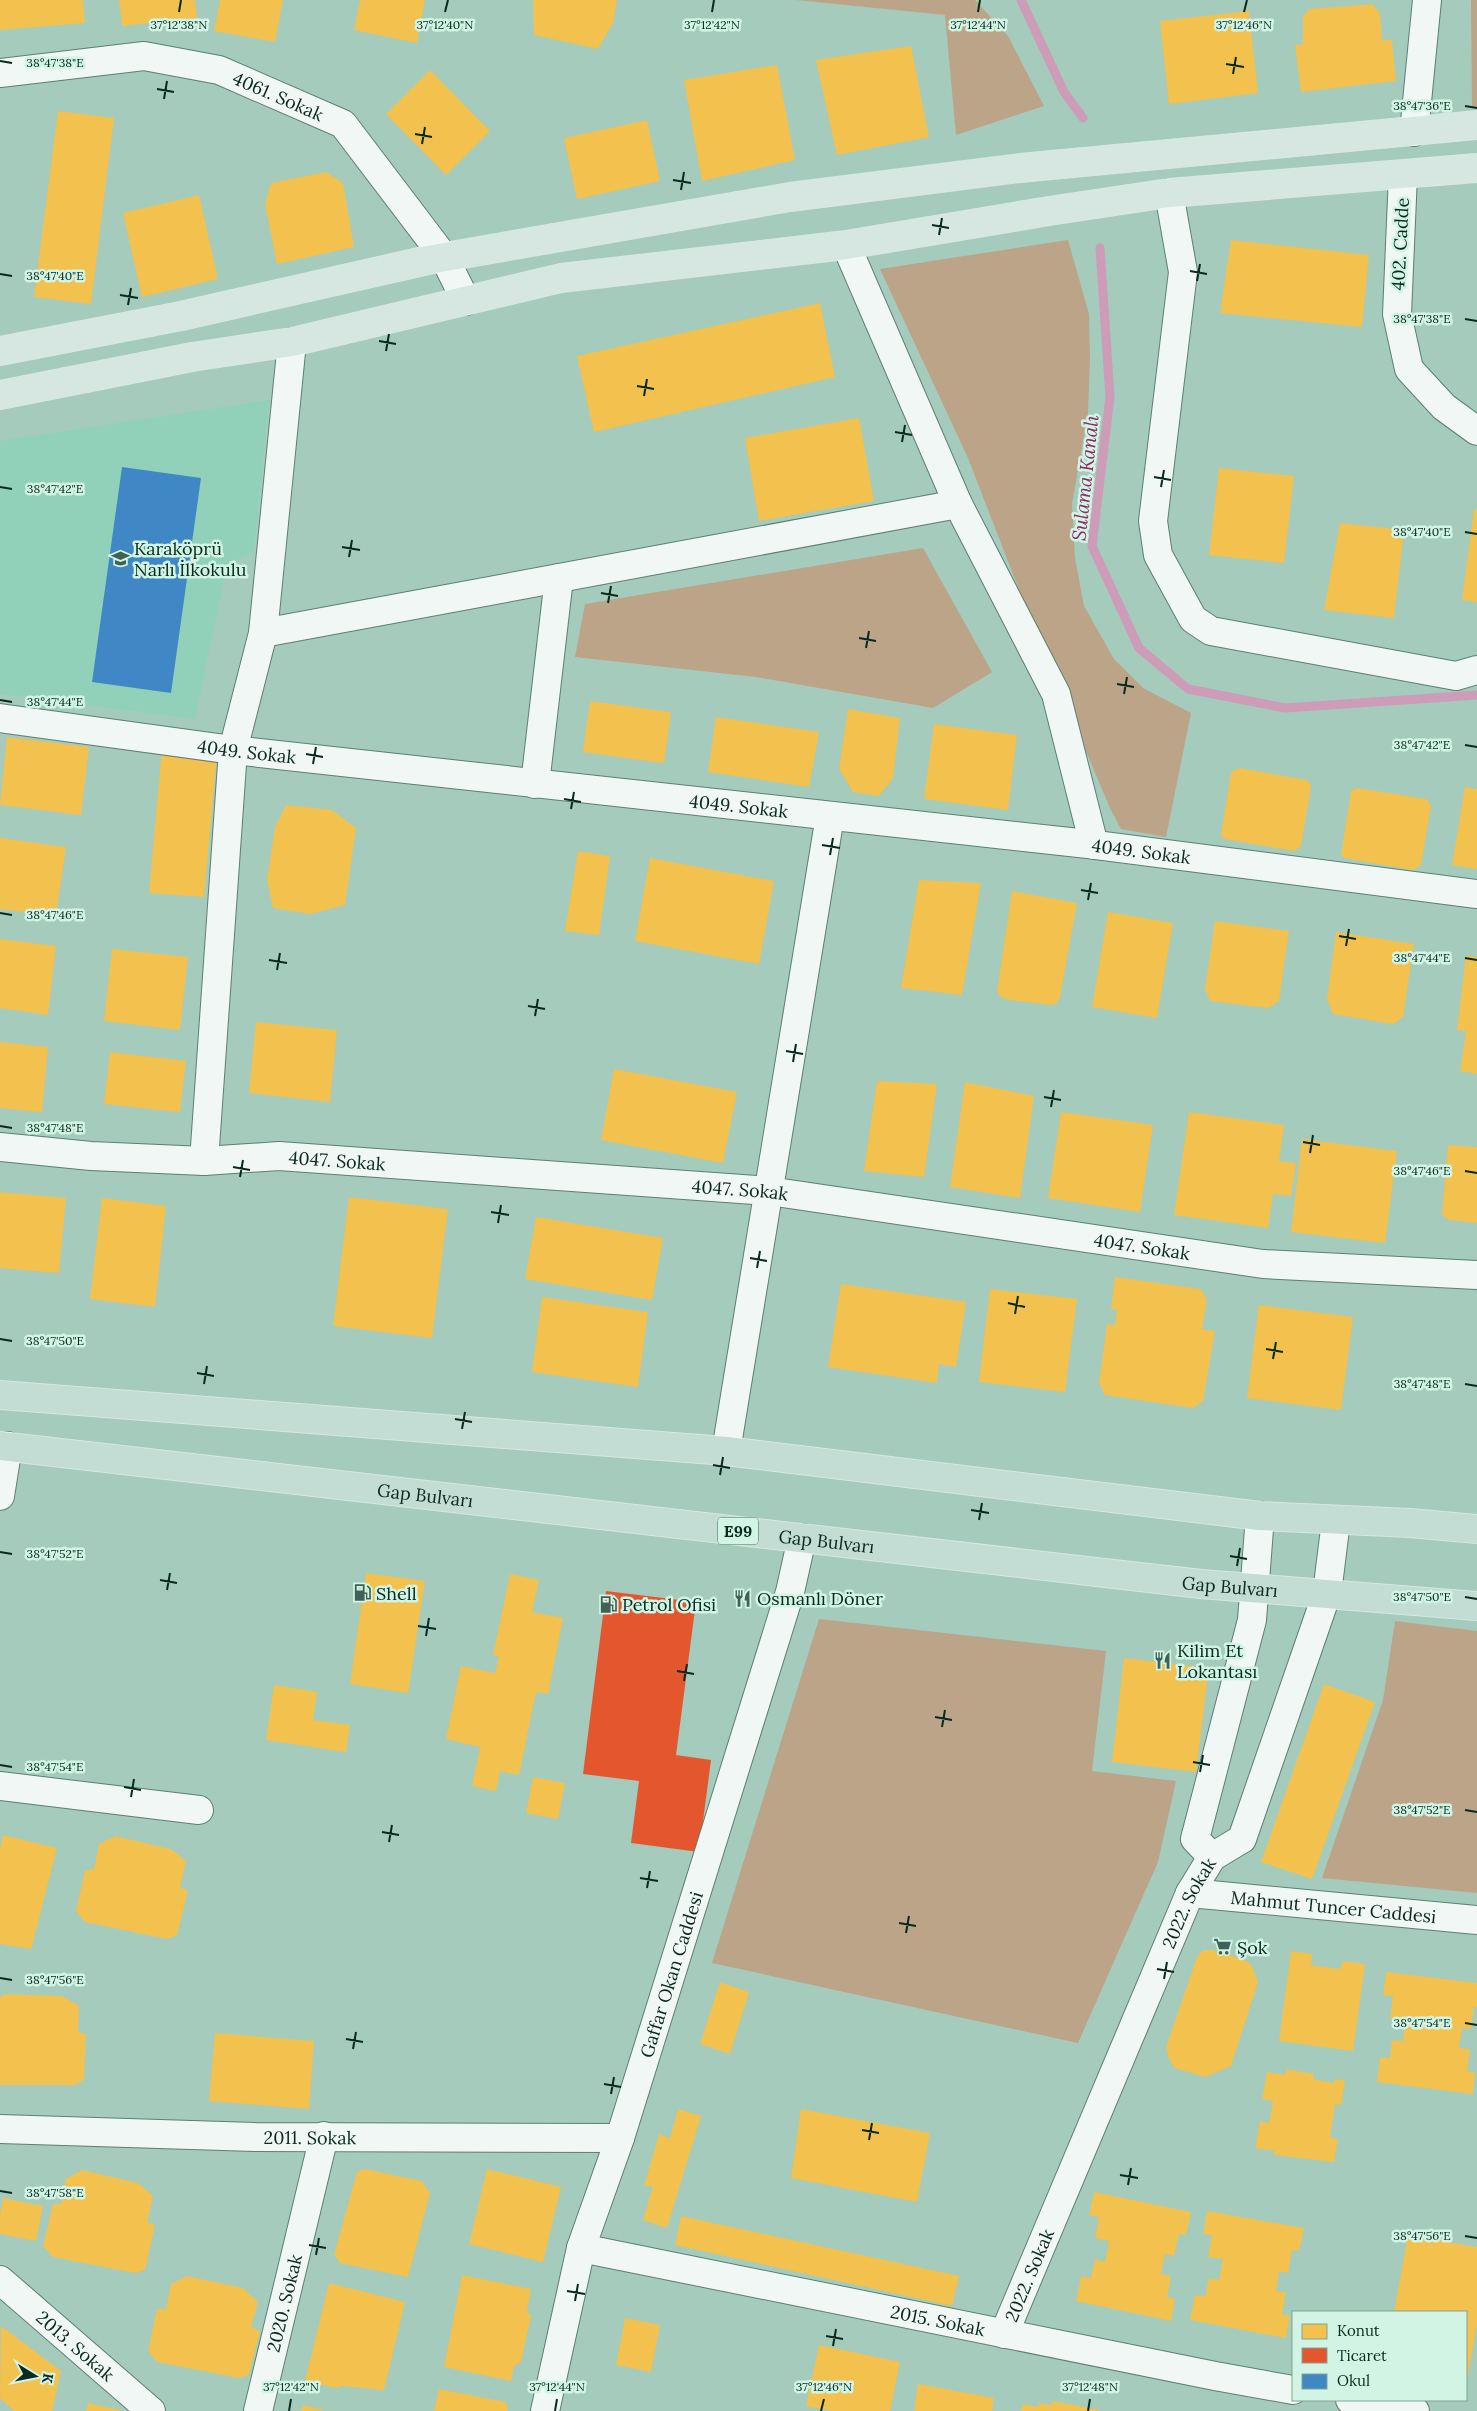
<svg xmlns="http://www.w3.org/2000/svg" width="1477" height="2411" font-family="Lora,serif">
<rect width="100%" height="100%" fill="#a4cbbc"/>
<polygon fill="#92d1b9" points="269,400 254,552 227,565 195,719 0,694 0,441"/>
<g fill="#bca489">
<polygon points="796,0 975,0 1008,36 1044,106 956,135 945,15"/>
<polygon points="1471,0 1477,0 1477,107 1472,108"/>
<polygon points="1068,240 1089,314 1090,358 1088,413 1072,504 1075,558 1084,606 1114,659 1143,688 1191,713 1166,837 1121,829 1110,808 1035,631 968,458 880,269"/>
<polygon points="923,548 992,672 933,708 756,677 575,657 585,604"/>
<polygon points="819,1619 1106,1651 1092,1771 1176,1781 1158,1862 1078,2043 712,1963"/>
<polygon points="1395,1621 1477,1631 1477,1893 1322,1878 1383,1700"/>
</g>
<g fill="#f2c14e">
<polygon points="0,0 83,0 85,23 0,30"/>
<polygon points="119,0 195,0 197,18 122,26"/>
<polygon points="220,0 283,0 275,42 214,31"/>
<polygon points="360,0 425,0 417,43 354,30"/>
<polygon points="533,0 617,0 613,23 598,49 534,35"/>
<polygon points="1373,4 1380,14 1382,40 1392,40 1396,81 1301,92 1295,45 1303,44 1303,16 1309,9"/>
<polygon points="1249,11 1258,93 1169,104 1160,21"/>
<polygon points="911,46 929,137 837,155 816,60"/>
<polygon points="777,65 795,160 702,181 684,80"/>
<polygon points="430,70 490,131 446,175 386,114"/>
<polygon points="58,111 114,118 91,304 34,297"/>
<polygon points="647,120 660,181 577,199 564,138"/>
<polygon points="326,172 343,183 354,247 277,264 265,204 271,183"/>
<polygon points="199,195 218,279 142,297 123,213"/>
<polygon points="1231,240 1369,255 1362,327 1220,313"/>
<polygon points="820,303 835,377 594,432 577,356"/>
<polygon points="859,418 874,501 759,521 745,438"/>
<polygon points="1219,468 1294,476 1284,563 1209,555"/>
<polygon points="1474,509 1477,509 1477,602 1462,600"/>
<polygon points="1340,523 1404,530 1394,618 1324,610"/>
<polygon points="590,701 671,712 664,763 583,752"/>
<polygon points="848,709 900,718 893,778 879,796 853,792 839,769"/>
<polygon points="716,717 819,732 809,787 708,772"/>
<polygon points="934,724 1017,735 1008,810 924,799"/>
<polygon points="7,737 89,747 81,815 0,805"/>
<polygon points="162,749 217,754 204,897 149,893"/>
<polygon points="1239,768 1307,780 1311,786 1301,846 1294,851 1224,839 1221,835 1231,772"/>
<polygon points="1465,787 1477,789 1477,869 1452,865"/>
<polygon points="1358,788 1426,799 1431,805 1421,865 1413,870 1344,858 1341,855 1351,791"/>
<polygon points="286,805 332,810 356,828 345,905 310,914 273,908 267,879 275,827"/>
<polygon points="0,838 66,847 56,916 0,909"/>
<polygon points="578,851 610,856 599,935 565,931"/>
<polygon points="650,858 774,881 759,964 635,941"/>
<polygon points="919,880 981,883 962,995 901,988"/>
<polygon points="1012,891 1077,903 1060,997 1057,1003 1052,1005 1009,1000 1001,997 997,992"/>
<polygon points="1108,912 1173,923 1157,1018 1092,1007"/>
<polygon points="1215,921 1289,931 1279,1001 1268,1008 1210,1001 1205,989"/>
<polygon points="1336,932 1414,944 1403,1017 1393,1024 1333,1014 1327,999"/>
<polygon points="0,939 56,946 48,1015 0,1008"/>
<polygon points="112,949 188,957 180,1030 104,1021"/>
<polygon points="1466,955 1477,957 1477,1074 1460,1071 1466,1031 1457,1030"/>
<polygon points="256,1022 337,1030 330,1102 249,1093"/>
<polygon points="0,1042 48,1047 42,1112 0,1108"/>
<polygon points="110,1052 186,1061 180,1112 104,1104"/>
<polygon points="614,1069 737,1092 723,1163 601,1140"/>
<polygon points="877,1081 937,1084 924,1177 864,1171"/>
<polygon points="965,1082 1034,1096 1020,1198 950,1187"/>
<polygon points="1061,1112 1153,1125 1140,1212 1048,1198"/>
<polygon points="1189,1112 1284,1125 1279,1161 1296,1163 1291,1196 1273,1194 1268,1228 1174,1215"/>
<polygon points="1302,1139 1397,1151 1385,1243 1291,1232"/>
<polygon points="1448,1145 1477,1147 1477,1223 1449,1220 1442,1215"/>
<polygon points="0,1192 66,1198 59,1273 0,1268"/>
<polygon points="349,1197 448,1209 432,1338 333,1326"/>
<polygon points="102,1198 166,1206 155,1307 90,1299"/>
<polygon points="536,1217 663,1238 652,1300 525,1279"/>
<polygon points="1115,1277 1201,1289 1207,1300 1202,1329 1215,1331 1203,1401 1193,1408 1105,1395 1099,1383 1107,1324 1115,1325 1117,1310 1111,1309"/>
<polygon points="841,1284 966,1302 956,1367 939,1364 937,1383 828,1367"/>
<polygon points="990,1289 1077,1299 1065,1392 979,1382"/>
<polygon points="542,1297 648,1312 638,1387 532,1372"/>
<polygon points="1259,1305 1353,1317 1341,1410 1247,1398"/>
<polygon points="366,1573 425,1581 408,1693 350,1684"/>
<polygon points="510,1574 539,1580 532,1612 563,1618 548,1694 536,1692 519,1775 500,1771 496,1791 472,1786 480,1747 446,1739 461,1666 495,1673 499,1656 493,1655"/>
<polygon points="1124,1658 1209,1668 1196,1772 1112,1762"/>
<polygon points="1324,1684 1375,1702 1312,1879 1261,1862"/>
<polygon points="274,1685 317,1692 313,1720 350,1725 346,1752 266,1740"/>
<polygon points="533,1777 565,1783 558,1819 526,1813"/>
<polygon points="3,1835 57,1848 31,1949 0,1944 0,1850"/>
<polygon points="115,1836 171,1849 186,1861 180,1887 188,1891 177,1935 167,1939 85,1922 76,1911 85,1870 94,1869 99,1844"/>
<polygon points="1203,1950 1214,1950 1245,1960 1252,1966 1258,1982 1231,2066 1205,2077 1175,2068 1169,2059 1166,2047 1197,1957"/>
<polygon points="1291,1951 1312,1954 1311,1965 1340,1969 1343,1961 1365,1964 1353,2051 1279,2041"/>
<polygon points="1386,1972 1477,1983 1477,2007 1474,2006 1471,2029 1462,2028 1459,2048 1470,2049 1467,2071 1475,2072 1473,2094 1377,2082 1380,2057 1390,2058 1392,2040 1403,2041 1405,2020 1390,2018 1393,1996 1383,1995"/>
<polygon points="720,1982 749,1992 730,2054 700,2044"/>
<polygon points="4,1994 62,1996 79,2006 78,2032 86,2034 84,2080 75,2085 0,2085 0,1998"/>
<polygon points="215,2033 314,2041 309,2109 209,2101"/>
<polygon points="1286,2069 1314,2074 1313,2079 1334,2083 1335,2079 1345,2080 1341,2105 1335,2104 1330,2137 1338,2139 1334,2162 1274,2155 1275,2151 1255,2148 1260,2121 1269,2123 1273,2101 1262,2099 1267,2072 1285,2075"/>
<polygon points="678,2109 701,2116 667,2228 643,2220 653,2186 644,2186 659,2134 670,2138"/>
<polygon points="801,2109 930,2133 917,2202 791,2178"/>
<polygon points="365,2169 422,2181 430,2193 408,2277 340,2263 334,2255 357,2172"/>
<polygon points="487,2169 561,2187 543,2262 469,2244"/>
<polygon points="82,2170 138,2183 153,2196 147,2222 155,2225 145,2270 135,2273 53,2257 43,2246 53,2204 61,2204 66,2179"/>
<polygon points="1094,2192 1191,2212 1186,2235 1179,2234 1174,2256 1165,2254 1161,2274 1171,2276 1167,2297 1175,2299 1171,2321 1076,2301 1081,2276 1091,2278 1095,2259 1105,2262 1109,2241 1095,2238 1099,2217 1089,2215"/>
<polygon points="3,2198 43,2206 36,2241 0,2234 0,2215"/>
<polygon points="1207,2211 1304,2228 1299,2251 1292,2250 1288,2273 1279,2271 1276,2291 1286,2293 1282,2314 1290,2316 1286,2338 1190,2320 1195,2295 1205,2296 1209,2278 1219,2280 1223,2259 1208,2257 1212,2235 1203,2234"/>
<polygon points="681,2216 959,2276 952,2306 675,2245"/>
<polygon points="1408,2235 1477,2247 1477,2323 1467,2381 1466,2312 1394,2312"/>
<polygon points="462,2275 531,2289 527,2311 531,2316 521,2362 514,2366 511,2381 444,2367"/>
<polygon points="187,2276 243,2288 258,2302 251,2327 260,2331 249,2375 239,2378 157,2362 148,2351 157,2309 166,2309 171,2284"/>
<polygon points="329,2283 405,2302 384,2390 343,2386 336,2388 305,2381"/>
<polygon points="625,2318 660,2325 651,2372 616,2365"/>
<polygon points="1,2326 61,2371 52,2411 14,2411 0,2398"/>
<polygon points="819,2345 900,2362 890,2411 832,2411 806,2406"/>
<polygon points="918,2384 994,2398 992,2411 914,2411"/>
<polygon points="439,2389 506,2402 508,2411 434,2411"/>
<polygon points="1052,2401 1100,2410 1100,2411 1021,2411 1023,2404 1038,2407 1039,2403 1052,2405"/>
<polygon points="88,2403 120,2410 120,2411 86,2411"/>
<polygon points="303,2405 323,2410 323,2411 301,2411"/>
</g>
<polygon fill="#e4572e" points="606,1591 696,1602 676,1755 711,1760 699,1852 631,1843 639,1781 583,1774"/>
<polygon fill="#3f88c5" points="122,467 201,478 171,693 92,682"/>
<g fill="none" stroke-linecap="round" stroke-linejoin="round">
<g stroke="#cd9cb7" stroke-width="9">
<polyline points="1021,0 1064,92 1083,118"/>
<polyline points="1100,248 1110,397 1092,546 1139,648 1188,689 1285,708 1477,695"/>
</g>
<defs>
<g id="minor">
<path id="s1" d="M0,73l144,-17 75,14 124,54 101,133 22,44"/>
<polyline points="1414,132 1427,0"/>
<polyline points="1403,175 1397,314 1409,369 1444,407 1477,431"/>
<polyline points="1169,193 1183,272 1153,521 1158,555 1193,619 1211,631 1456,676 1477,670"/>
<polyline points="846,245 958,504 1056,694 1094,845"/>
<polyline points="263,633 958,504"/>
<path id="s2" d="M0,718l233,32 855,94 389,50"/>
<polyline points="535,784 559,578"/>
<path id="s3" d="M0,1147l91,9 113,5 75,-5 490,35 494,73 214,11"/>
<polyline points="204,1161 233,750 263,633 292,342"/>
<polyline points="726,1451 830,816"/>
<polyline points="0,1496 8,1446"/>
<polyline points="0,1786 199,1810"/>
<polyline points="1212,1857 1242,1839 1327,1593 1336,1521"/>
<path id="s4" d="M1190,1893l287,27"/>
<path id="s5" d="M0,2129l255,8 365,1"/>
<path id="s6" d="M581,2248l634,128 78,14"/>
<path id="s7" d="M0,2280l151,131"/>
<path id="s8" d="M1004,2334l186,-441 22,-36 -17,-18 57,-219 8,-104"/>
<polyline points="1350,2400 1415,2411"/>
<path id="s9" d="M258,2411l66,-275"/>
<path id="s10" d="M545,2411l36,-163 39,-110 170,-546 12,-54"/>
</g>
<g id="major">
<polyline points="0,351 181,316 428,260 790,197 1020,168 1477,125"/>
<polyline points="0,395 192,357 292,342 561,278 846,245 1049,211 1169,193 1477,168"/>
</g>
<g id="highway">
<polyline points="0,1395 726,1451 1260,1516 1410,1523 1477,1529"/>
<path id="s11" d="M0,1446l1201,138 276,22"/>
</g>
</defs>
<use href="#minor" stroke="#5d7f73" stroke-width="30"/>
<use href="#major" stroke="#d6e8e1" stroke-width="30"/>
<use href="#highway" stroke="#d6e8e1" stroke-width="30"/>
<use href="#minor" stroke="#f1f7f5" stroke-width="28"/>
<use href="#major" stroke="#d6e7e1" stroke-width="28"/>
<use href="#highway" stroke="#c3dcd4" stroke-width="28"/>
</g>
<path fill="none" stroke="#0a291f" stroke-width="2" d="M179,12l2,-12M445,12l3,-12M712,12l2,-12M978,12l2,-12M1244,12l3,-12M0,61l12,2M1226,64l18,3M1233,74l3,-17M157,89l17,3M164,99l3,-18M1465,106l12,2M415,134l17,3M422,144l3,-17M673,180l18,3M681,190l3,-18M932,225l17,3M939,235l3,-17M1190,271l17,3M0,274l12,2M1197,281l3,-17M120,295l18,3M128,305l3,-17M1465,319l12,2M379,341l17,3M386,351l3,-17M637,386l17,3M644,396l3,-17M895,432l17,3M902,442l3,-17M1154,477l17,3M0,487l12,2M1161,487l3,-17M1465,532l12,2M342,547l18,3M349,557l3,-17M601,593l17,3M608,603l3,-17M859,638l17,3M866,648l3,-17M1117,684l17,3M1124,694l3,-17M0,700l12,2M1465,745l12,2M306,754l17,3M313,764l3,-17M564,799l17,3M571,809l3,-17M822,845l18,3M830,855l3,-17M1081,890l17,3M1088,900l3,-17M0,913l12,2M1339,936l17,3M1346,946l3,-17M1465,958l12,2M269,960l18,3M277,970l3,-17M528,1006l17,3M535,1016l3,-17M786,1051l17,3M793,1062l3,-18M1044,1097l17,3M1051,1107l3,-17M0,1126l12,2M1303,1142l17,3M1310,1153l3,-18M233,1167l17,3M1465,1171l12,2M240,1177l3,-17M491,1212l18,3M498,1223l3,-18M750,1258l17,3M757,1268l3,-17M1008,1303l17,4M1015,1314l3,-18M0,1339l12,2M1266,1349l17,3M1273,1359l3,-17M197,1373l17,3M204,1384l3,-18M1465,1384l12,2M455,1419l17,3M462,1429l3,-17M713,1465l17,3M720,1475l3,-18M971,1510l18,3M979,1520l3,-17M0,1552l12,2M1230,1556l17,3M1237,1566l3,-18M160,1580l17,3M167,1590l3,-17M1465,1597l12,2M418,1626l18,3M426,1636l3,-18M677,1671l17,3M684,1681l3,-17M935,1717l17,3M942,1727l3,-17M1193,1762l17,3M0,1765l12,2M1200,1772l3,-17M124,1787l17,3M131,1797l3,-18M1465,1810l12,2M382,1832l17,3M389,1842l3,-17M640,1878l18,3M647,1888l3,-17M899,1923l17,3M906,1933l3,-17M1157,1969l17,3M0,1978l12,2M1164,1979l3,-17M1465,2023l12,2M346,2039l17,3M353,2049l3,-17M604,2084l17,3M611,2094l3,-17M862,2130l17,3M869,2140l3,-17M1120,2175l18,3M1128,2185l3,-17M0,2191l12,2M1465,2236l12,2M309,2245l17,3M316,2255l3,-17M567,2291l18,3M575,2301l3,-17M826,2336l17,3M833,2346l3,-17M289,2411l2,-12M555,2411l2,-12M821,2411l3,-12M1088,2411l2,-12"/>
<defs>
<symbol id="school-bare" viewBox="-9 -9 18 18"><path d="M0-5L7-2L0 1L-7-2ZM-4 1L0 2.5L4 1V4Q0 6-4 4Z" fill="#406256" stroke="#d1f4e5" stroke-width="2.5" paint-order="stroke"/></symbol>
<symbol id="fuel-bare" viewBox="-9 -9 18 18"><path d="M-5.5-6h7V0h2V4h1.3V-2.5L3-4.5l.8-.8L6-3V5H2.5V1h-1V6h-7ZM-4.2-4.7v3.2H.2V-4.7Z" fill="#406256" stroke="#d1f4e5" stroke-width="2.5" paint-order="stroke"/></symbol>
<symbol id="restaurant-bare" viewBox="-9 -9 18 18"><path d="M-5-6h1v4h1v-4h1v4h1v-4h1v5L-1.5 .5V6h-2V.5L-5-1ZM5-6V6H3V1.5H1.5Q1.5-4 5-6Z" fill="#406256" stroke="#d1f4e5" stroke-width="2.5" paint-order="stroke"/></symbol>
<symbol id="supermarket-bare" viewBox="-9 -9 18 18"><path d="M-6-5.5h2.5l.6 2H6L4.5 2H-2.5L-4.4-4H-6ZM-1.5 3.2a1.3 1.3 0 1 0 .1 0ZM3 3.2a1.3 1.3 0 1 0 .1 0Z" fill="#406256" stroke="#d1f4e5" stroke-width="2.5" paint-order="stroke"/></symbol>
</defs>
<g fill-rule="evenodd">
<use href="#school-bare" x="108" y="546" width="25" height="25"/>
<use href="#fuel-bare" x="350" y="1580" width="25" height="25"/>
<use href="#restaurant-bare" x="730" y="1586" width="25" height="25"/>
<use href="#fuel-bare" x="596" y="1592" width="25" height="25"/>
<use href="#restaurant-bare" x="1150" y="1648" width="25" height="25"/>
<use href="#supermarket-bare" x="1210" y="1934" width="25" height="25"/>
</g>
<g text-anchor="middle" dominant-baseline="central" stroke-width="5" stroke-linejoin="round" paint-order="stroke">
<rect fill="#d1f4e5" stroke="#46665a" stroke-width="1" x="718" y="1517.5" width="40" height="27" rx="4"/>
<g font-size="16" font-weight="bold" fill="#0a291f">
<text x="738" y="1531">E99</text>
</g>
<g font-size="18" fill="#0a291f" stroke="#d1f4e5">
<text stroke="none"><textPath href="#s1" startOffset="286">4061. Sokak</textPath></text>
<text transform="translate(1400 244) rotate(-87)">402. Cadde</text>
<text stroke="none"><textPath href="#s2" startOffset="249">4049. Sokak</textPath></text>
<text stroke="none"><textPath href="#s2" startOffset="744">4049. Sokak</textPath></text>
<text stroke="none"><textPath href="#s2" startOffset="1149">4049. Sokak</textPath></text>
<text stroke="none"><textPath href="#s3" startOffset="338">4047. Sokak</textPath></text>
<text stroke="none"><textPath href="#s3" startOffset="742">4047. Sokak</textPath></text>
<text stroke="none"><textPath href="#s3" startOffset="1148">4047. Sokak</textPath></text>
<text stroke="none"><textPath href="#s11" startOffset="428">Gap Bulvarı</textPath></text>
<text stroke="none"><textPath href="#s11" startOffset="832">Gap Bulvarı</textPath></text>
<text stroke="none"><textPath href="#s11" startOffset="1238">Gap Bulvarı</textPath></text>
<text stroke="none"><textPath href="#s8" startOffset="469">2022. Sokak</textPath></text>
<text stroke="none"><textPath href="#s4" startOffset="144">Mahmut Tuncer Caddesi</textPath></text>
<text stroke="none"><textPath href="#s10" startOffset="455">Gaffar Okan Caddesi</textPath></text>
<text stroke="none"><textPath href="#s5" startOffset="310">2011. Sokak</textPath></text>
<text stroke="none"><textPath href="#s8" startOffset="64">2022. Sokak</textPath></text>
<text stroke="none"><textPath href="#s9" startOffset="111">2020. Sokak</textPath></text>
<text stroke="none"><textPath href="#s6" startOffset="364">2015. Sokak</textPath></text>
<text stroke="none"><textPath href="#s7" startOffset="100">2013. Sokak</textPath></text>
</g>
<g font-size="18" fill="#0a291f" stroke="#d1f4e5" text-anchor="start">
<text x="134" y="548">Karaköprü<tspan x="134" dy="21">Narlı İlkokulu</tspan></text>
<text x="376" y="1593">Shell</text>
<text x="757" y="1598">Osmanlı Döner</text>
<text x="622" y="1604">Petrol Ofisi</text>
<text x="1177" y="1650">Kilim Et<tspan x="1177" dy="21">Lokantası</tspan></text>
<text x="1237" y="1947">Şok</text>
</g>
<g font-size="19" font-style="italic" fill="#8d2864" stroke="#d1f4e5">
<text transform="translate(1085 478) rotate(-84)">Sulama Kanalı</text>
</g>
</g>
<g font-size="12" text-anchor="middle" fill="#0a291f" stroke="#d1f4e5" stroke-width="5" stroke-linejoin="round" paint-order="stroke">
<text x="179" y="29">37°12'38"N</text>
<text x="445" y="29">37°12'40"N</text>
<text x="712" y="29">37°12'42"N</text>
<text x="978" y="29">37°12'44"N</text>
<text x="1244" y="29">37°12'46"N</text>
<text x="55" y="67">38°47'38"E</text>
<text x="1422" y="110">38°47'36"E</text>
<text x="55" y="280">38°47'40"E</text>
<text x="1422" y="323">38°47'38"E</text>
<text x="55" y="493">38°47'42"E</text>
<text x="1422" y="536">38°47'40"E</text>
<text x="55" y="706">38°47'44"E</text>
<text x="1422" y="749">38°47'42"E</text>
<text x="55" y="919">38°47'46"E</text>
<text x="1422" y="962">38°47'44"E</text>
<text x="55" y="1132">38°47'48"E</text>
<text x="1422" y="1175">38°47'46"E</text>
<text x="55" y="1345">38°47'50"E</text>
<text x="1422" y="1388">38°47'48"E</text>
<text x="55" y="1558">38°47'52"E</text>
<text x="1422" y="1601">38°47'50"E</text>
<text x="55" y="1771">38°47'54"E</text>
<text x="1422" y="1814">38°47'52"E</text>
<text x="55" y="1984">38°47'56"E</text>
<text x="1422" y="2027">38°47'54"E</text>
<text x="55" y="2197">38°47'58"E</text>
<text x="1422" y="2240">38°47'56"E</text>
<text x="291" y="2391">37°12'42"N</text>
<text x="557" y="2391">37°12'44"N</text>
<text x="824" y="2391">37°12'46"N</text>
<text x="1090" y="2391">37°12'48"N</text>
</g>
<rect x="1292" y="2311" width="175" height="90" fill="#d1f4e5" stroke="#81a396"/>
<rect x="1302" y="2324" width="25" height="15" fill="#f2c14e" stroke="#81a396"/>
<text x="1337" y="2336" font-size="15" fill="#0a291f">Konut</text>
<rect x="1302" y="2348" width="25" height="15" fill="#e4572e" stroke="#81a396"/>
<text x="1337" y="2361" font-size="15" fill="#0a291f">Ticaret</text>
<rect x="1302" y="2374" width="25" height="15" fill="#3f88c5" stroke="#81a396"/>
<text x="1337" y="2386" font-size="15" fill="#0a291f">Okul</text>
<g transform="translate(35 2376) rotate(100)" stroke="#d1f4e5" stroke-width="4" paint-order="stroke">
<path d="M0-4L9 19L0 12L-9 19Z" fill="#0a291f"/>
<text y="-8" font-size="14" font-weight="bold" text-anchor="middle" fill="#0a291f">K</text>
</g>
</svg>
